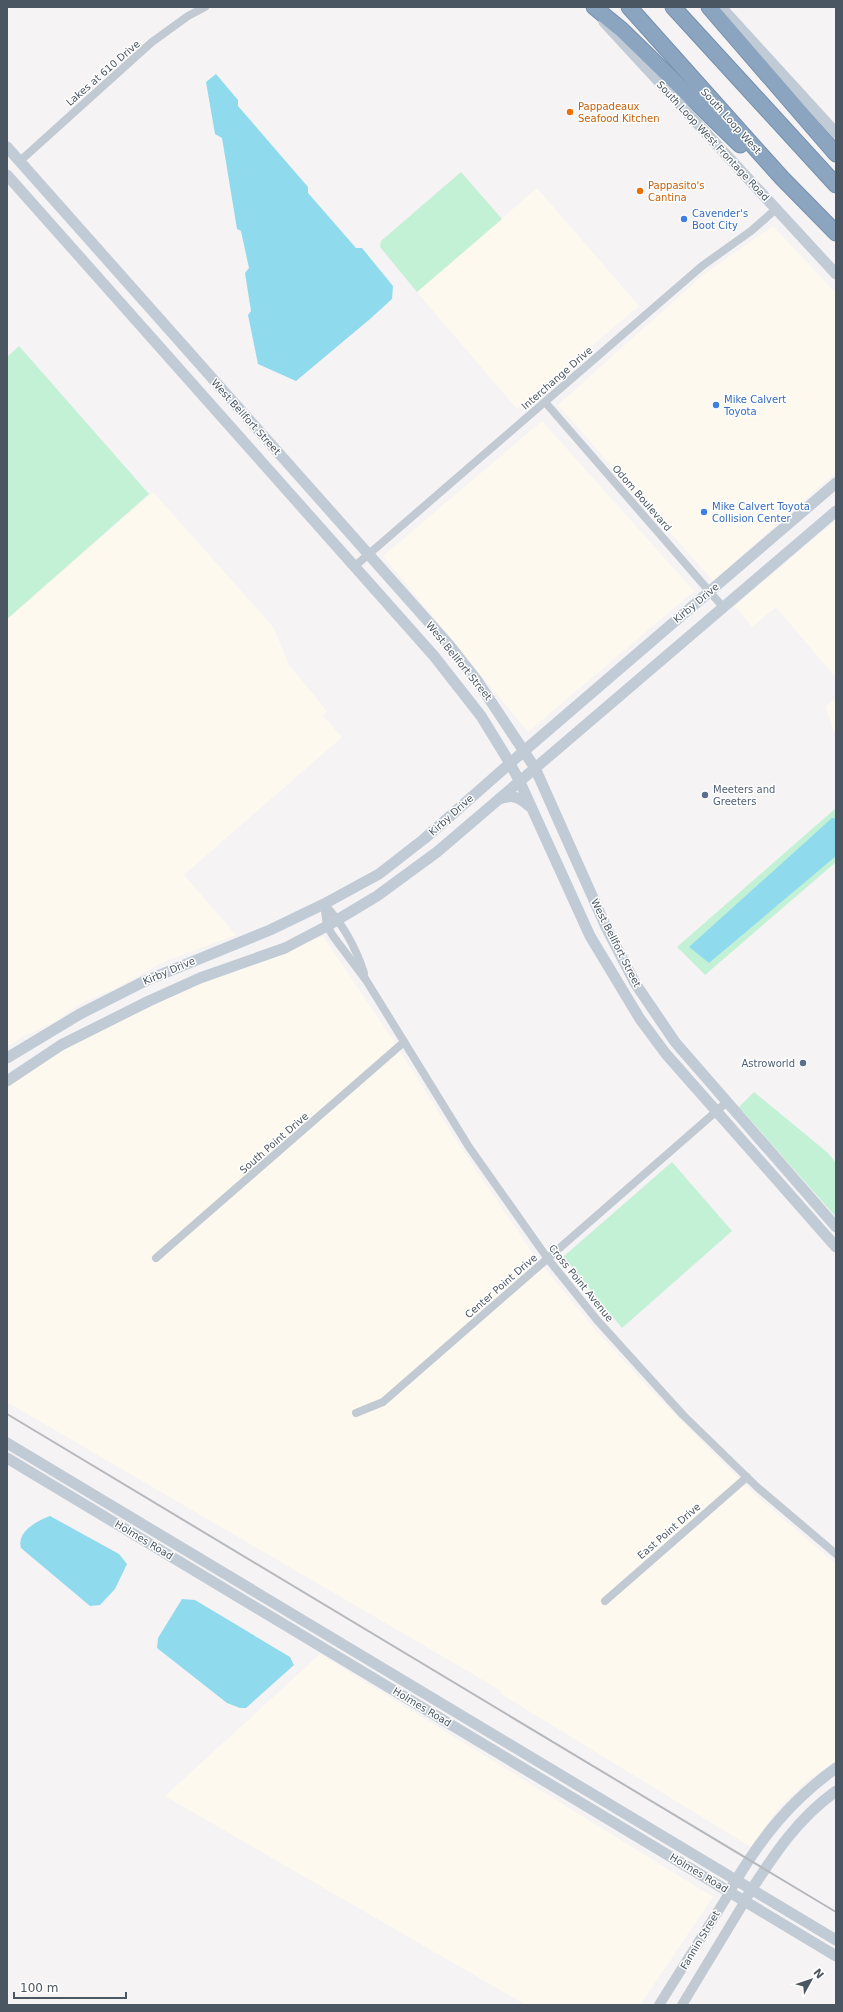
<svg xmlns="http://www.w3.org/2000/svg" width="843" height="2012" font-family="'DejaVu Sans',sans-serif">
<rect width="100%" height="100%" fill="#f5f3f3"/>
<g fill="#fdf9ef">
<polygon points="537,188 639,306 517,409 417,292"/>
<polygon points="773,226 836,293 836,472 713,581 558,405 703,275"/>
<polygon points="542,421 694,591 528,732 383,556"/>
<polygon points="153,492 274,628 289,665 327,711 323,716 342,737 184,875 236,935 161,963 115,989 81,1003 56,1021 24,1036 7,1047 7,620"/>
<polygon points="836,520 836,678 776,607 752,627 735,606"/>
<polygon points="836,698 836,734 833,730 826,706"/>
<polygon points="323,936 391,1037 458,1143 534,1255 592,1326 647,1386 753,1493 836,1564 836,1761 808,1780 777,1810 751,1847 501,1694 500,1690 7,1402 7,1086 72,1045 186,988"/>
<polygon points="320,1654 713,1897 640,2005 526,2005 165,1796"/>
</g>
<g fill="#c3f1d5">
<polygon points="461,172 502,219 417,292 380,247 381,241"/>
<polygon points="19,346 149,494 7,619 7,357"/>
<polygon points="836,808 836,862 705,975 677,947"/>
<polygon points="754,1092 828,1153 836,1163 836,1217 739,1107"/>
<polygon points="672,1162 732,1231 622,1328 563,1257"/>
</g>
<g fill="#90daee">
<polygon points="216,74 238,100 238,106 308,187 308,193 356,248 362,248 393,286 392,299 370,319 296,381 258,364 248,315 251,311 245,273 249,268 241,231 237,229 222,138 215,134 206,82"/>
<polygon points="832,818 836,818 836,856 709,963 689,947"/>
<path d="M50,1516l69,38 8,10 -12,25 -15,16 -10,1 -69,-58c-5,-16 17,-28 29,-32z"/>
<polygon points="182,1599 195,1600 290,1657 294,1665 246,1708 240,1708 227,1703 157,1648 158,1638"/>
</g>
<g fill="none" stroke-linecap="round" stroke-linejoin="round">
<defs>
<g id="motorway">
<polyline points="594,7 622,30 740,145"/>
<polyline points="629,7 782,178 836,233"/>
<polyline points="673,7 836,185"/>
<polyline points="709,7 836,154"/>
</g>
</defs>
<use href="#motorway" stroke="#7690ad" stroke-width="17"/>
<g stroke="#c1cad2" stroke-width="8">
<polyline points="20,161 152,42 188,16 205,7"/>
<polyline points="545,402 723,607"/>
<polyline points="355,566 702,266 751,231 776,209"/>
<polyline points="324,904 327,926 333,936 366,980 469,1147 548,1259 597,1320 683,1415 757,1487 836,1554"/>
<path d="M324,904c19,20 32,44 40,69"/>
<polyline points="156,1258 404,1042"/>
<polyline points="356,1413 383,1402 727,1102"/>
<polyline points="605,1601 747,1477"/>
</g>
<g stroke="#c1cad2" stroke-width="10">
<polyline points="659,2005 730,1892"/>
<polyline points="682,2005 745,1901"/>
</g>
<g stroke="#c1cbd6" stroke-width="11">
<polyline points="721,7 836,133"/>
<polyline points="604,22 836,274"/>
<polyline points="7,147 450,646 478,682 535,768 606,927 635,983 675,1042 836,1227"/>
<polyline points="7,175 434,656 481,716 505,755 519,780 590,936 640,1019 666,1054 836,1247"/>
<path d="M499,799c13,-5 20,-2 30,7"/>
<polyline points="7,1058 80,1014 145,981 270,930 324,904 379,874 424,839 524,751 836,483"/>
<polyline points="7,1081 61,1045 149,1001 200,978 285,948 327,926 377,896 437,852 836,511"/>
<polyline points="7,1443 836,1940"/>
<polyline points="7,1458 836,1956"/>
<path d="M732,1887c29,-49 57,-85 104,-119"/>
<path d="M748,1895c26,-40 48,-75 88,-104"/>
</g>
<use href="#motorway" stroke="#8ba5c1" stroke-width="15"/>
<polyline stroke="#b5b8bd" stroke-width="2" points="7,1414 836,1912"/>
</g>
<g fill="#e8710a" stroke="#fff" stroke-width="1.5">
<circle cx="570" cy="112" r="4"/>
<circle cx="640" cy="191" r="4"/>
</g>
<g fill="#3f7fe0" stroke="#fff" stroke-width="1.5">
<circle cx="684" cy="219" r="4"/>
<circle cx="716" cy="405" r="4"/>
<circle cx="704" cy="512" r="4"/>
</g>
<g fill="#5c6f8a" stroke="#fff" stroke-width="1.5">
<circle cx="705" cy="795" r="4"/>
<circle cx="803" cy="1063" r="4"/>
</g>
<g text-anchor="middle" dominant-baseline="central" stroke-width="3" stroke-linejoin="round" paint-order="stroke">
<g font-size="10" fill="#4a5661" stroke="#fff">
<text transform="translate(103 73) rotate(-41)">Lakes at 610 Drive</text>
<text transform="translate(731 121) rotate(48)">South Loop West</text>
<text transform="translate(713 141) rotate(47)">South Loop West Frontage Road</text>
<text transform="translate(557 378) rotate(-41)">Interchange Drive</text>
<text transform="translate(246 417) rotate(48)">West Bellfort Street</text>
<text transform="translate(642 498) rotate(49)">Odom Boulevard</text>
<text transform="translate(696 603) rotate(-40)">Kirby Drive</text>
<text transform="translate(459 661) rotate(51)">West Bellfort Street</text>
<text transform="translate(451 815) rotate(-42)">Kirby Drive</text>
<text transform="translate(616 943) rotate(63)">West Bellfort Street</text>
<text transform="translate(169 971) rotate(-23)">Kirby Drive</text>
<text transform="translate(274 1143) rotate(-41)">South Point Drive</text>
<text transform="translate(581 1283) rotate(51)">Cross Point Avenue</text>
<text transform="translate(501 1286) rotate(-41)">Center Point Drive</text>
<text transform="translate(669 1531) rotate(-41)">East Point Drive</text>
<text transform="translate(144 1540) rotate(31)">Holmes Road</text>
<text transform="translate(422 1707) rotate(31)">Holmes Road</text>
<text transform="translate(699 1873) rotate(31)">Holmes Road</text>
<text transform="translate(700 1940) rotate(-59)">Fannin Street</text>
</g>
<g font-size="10" fill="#c56008" stroke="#fff" text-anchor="start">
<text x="578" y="106">Pappadeaux<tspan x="578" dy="12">Seafood Kitchen</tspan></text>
<text x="648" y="185">Pappasito's<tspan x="648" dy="12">Cantina</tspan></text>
</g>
<g font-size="10" fill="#366cbe" stroke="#fff" text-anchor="start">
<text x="692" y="213">Cavender's<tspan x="692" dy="12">Boot City</tspan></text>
<text x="724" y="399">Mike Calvert<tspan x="724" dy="12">Toyota</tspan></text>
<text x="712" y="506">Mike Calvert Toyota<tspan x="712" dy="12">Collision Center</tspan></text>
</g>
<g font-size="10" fill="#4e5e75" stroke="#fff" text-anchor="start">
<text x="713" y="789">Meeters and<tspan x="713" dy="12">Greeters</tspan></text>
<text x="795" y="1063" text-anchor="end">Astroworld</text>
</g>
</g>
<rect width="843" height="2012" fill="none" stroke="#4a5661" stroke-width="16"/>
<g transform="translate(811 1980) rotate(50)" stroke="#ffffff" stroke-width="3" paint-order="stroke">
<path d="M0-3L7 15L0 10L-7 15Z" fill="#4a5661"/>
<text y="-6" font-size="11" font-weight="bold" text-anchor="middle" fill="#4a5661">N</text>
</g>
<path d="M14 1992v6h112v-6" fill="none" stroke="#4a5661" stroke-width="2"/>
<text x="20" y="1992" font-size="12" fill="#4a5661" stroke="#ffffff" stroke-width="3" paint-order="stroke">100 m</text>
</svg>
